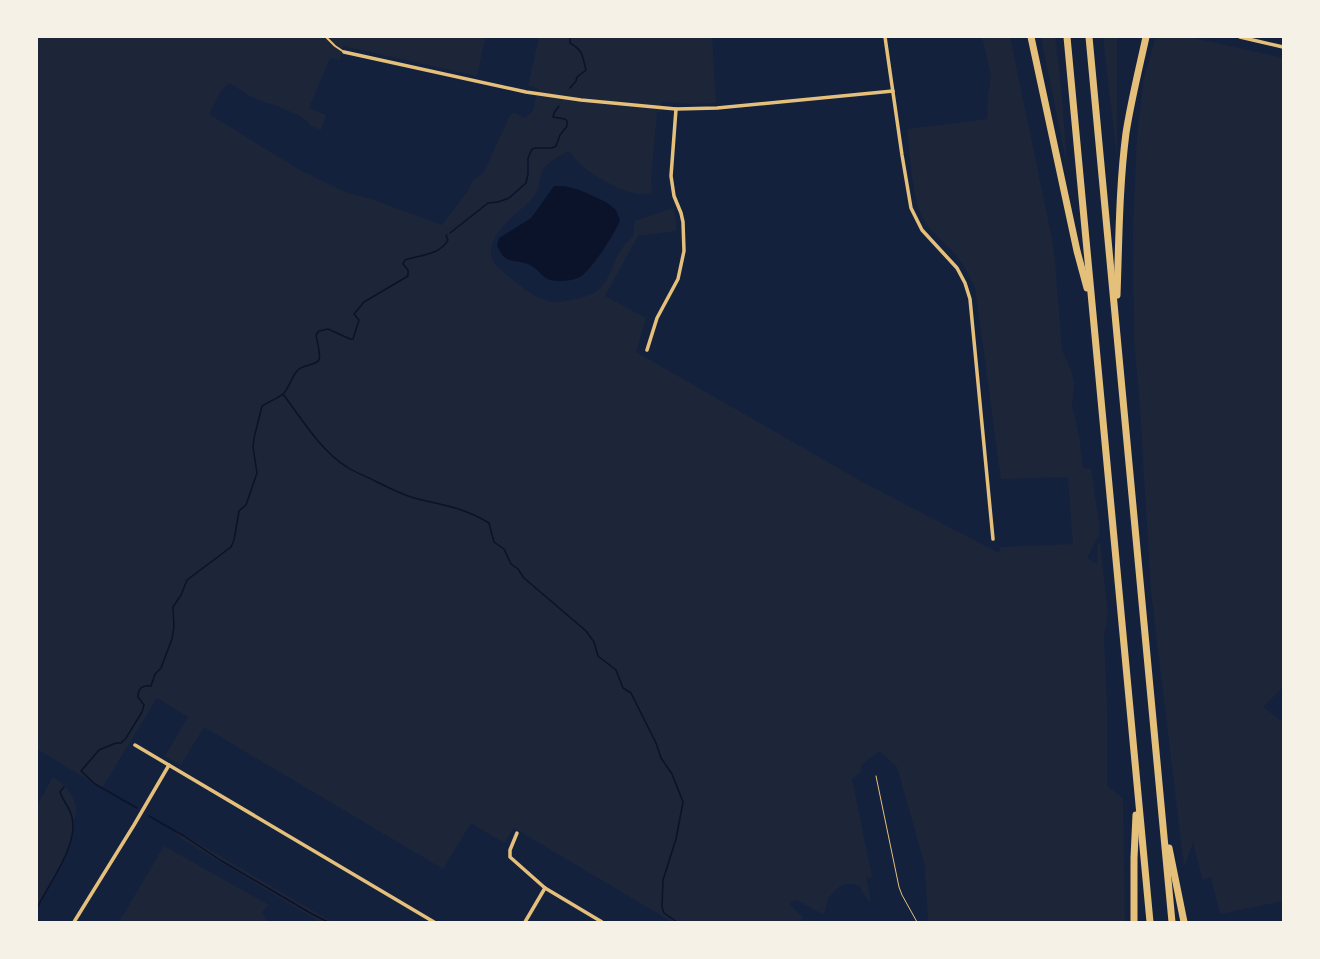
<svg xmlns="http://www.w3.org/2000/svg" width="1320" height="959" font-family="'Golos Text',sans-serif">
<rect width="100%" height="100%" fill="#14213d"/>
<g fill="#1d2539">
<path d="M37,37h447v2h1l-8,37 -134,-30 -3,14 -10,-2 -21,50 17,7 -5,15 -10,-4 -5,-6 -8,-5 -26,-11 -6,-1 -16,-7 -21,-13 -8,8 -12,23 89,55 47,23 26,7 71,26 26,-34 5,-11 9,-6 3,-4 25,-55 5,-2 10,5 8,-7 5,-23 -10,-2 11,-49h173l4,66 -22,1 -33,-2v10h-4l-6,66 1,14c-17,10 -58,-16 -71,-27 -5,-4 -8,-10 -12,-14 -11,6 -23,11 -28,23 -2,7 -1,14 -6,21 -14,19 -59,42 -39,71 15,12 39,36 59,36 7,1 14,-2 21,-3 10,-2 20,-5 27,-14 12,-16 12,-35 30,-48l2,-16 38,-13 3,11v12l-38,5 -33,60 41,22 -10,34 230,132 133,69 1,-6 73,-3 -5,-67 -67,2 -26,-192c-5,-10 -10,-21 -17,-29 -10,-13 -24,-23 -33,-36 -13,-19 -15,-69 -18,-93l80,-10 1,-24 3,-19 -9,-39h28l42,202 3,23 7,88 10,23 2,10 -2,22 7,31 4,32 8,1 9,60 -1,6 -12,23 10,6 1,-20 2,-1 8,71 -4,22 3,72v73l1,6 15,11 2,124h-197l-3,-56 -28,-99 -17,-16 -19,14 1,6 -10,8 20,98 -6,1 5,22 -3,1 -8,-14 -6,-3h-8l-6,2 -12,12 -4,17 -27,-15 -5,1 -2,3 2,3 11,10 -3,5h-128l-158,-94 -10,15 -33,-20 -28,46 -239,-142 -23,38 -16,-9 23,-39 -31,-19 -55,90 -65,-39z"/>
<polygon points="1041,37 1055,37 1062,97 1067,166"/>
<polygon points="1103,37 1117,37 1117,158"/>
<polygon points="1156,37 1190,37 1283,58 1283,687 1263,707 1283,722 1283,901 1220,914 1211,877 1203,880 1193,843 1184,867 1151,591 1139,393 1134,342 1133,230 1137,137 1144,77"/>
<path d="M53,777c13,8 25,22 23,38 -1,3 -3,6 -3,9 -1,6 0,12 -2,18 -5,21 -24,46 -34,66v-102z"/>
<polygon points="174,829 332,922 320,922 185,841 176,834"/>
<polygon points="164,846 269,905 262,912 268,922 119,922"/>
</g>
<path fill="#0b132b" d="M554,186h11l15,4 26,12 10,8 4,10c-4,12 -29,51 -40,57 -7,4 -22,5 -30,3 -9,-3 -12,-12 -22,-16 -16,-5 -24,0 -31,-19l2,-7 32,-20z"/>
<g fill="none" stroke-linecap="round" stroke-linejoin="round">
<g stroke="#0b132b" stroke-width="1.5">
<path d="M570,88l6,-7 1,-4 9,-7c-4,-14 -2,-19 -16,-27v-6"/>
<polyline points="450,233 488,203 498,202 509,198 526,183 528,174 528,158 532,149 535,148 552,148 556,146 560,135 567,126 567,121 565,119 553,117 554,113 559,106"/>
<path d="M283,394c18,24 38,57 64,73 9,6 21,10 30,15 12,6 24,12 37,16 28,7 49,9 75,25l5,19 10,7 7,15 7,5 6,9 62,53 8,11 4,14 18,14 7,18 8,5 25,50 5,15 11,16 11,28 -7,37 -13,41 -1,27 2,6 13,9"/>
<path d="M137,808l-42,-24 -14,-13 18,-21 17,-7h5l5,-5 16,-26 2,-7 -6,-8c0,-9 4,-12 13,-11l4,-12 6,-6 11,-29 2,-12 -1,-20 8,-12 6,-15 44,-33 3,-7 5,-29 7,-6 11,-32 -4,-26 1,-9 8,-32c6,-4 17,-8 22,-13 6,-7 8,-18 15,-24 5,-4 17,-4 20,-9 2,-5 -2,-19 -3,-25l3,-4 9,-2 22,10h3l6,-19 -5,-6 10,-12 44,-26v-6l-5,-6 2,-4c15,-5 35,-5 43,-20l-2,-4 1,-1"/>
<polyline points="149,816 184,836 220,860 312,914 328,922"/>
<path d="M37,908c12,-25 42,-63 35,-91 -2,-9 -9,-16 -12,-25l4,-5"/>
</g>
<polyline stroke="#e5c07b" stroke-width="1" points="876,776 899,887 902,895 917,922"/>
<polyline stroke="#e5c07b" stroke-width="2" points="326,37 335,46 344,52"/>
<g stroke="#e5c07b" stroke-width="3.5">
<polyline points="885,37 902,155 911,208 922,230 957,268 965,283 970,299 993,539"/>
<polyline points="1240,37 1283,47"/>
<polyline points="344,52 526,92 581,100 676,109 717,108 893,91"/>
<polyline points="647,350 657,318 678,279 684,251 683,222 681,213 674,196 671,176 676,109"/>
<polyline points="135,745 434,922"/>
<polyline points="517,833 510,850 510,857 545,888 602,922"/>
<polyline points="74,922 134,825 169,765"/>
<polyline points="525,922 545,888"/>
</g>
<g stroke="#e5c07b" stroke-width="7">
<polyline points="1031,37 1077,251 1087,288"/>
<polyline points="1067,37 1150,922"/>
<polyline points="1089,37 1172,922"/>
<path d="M1117,295c2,-54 2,-108 9,-162 5,-32 13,-64 20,-96"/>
<polyline points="1169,848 1184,922"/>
<polyline points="1134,922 1134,858 1136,815"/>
</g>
</g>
<rect width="1320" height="959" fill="none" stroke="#f6f1e7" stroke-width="76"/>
</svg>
